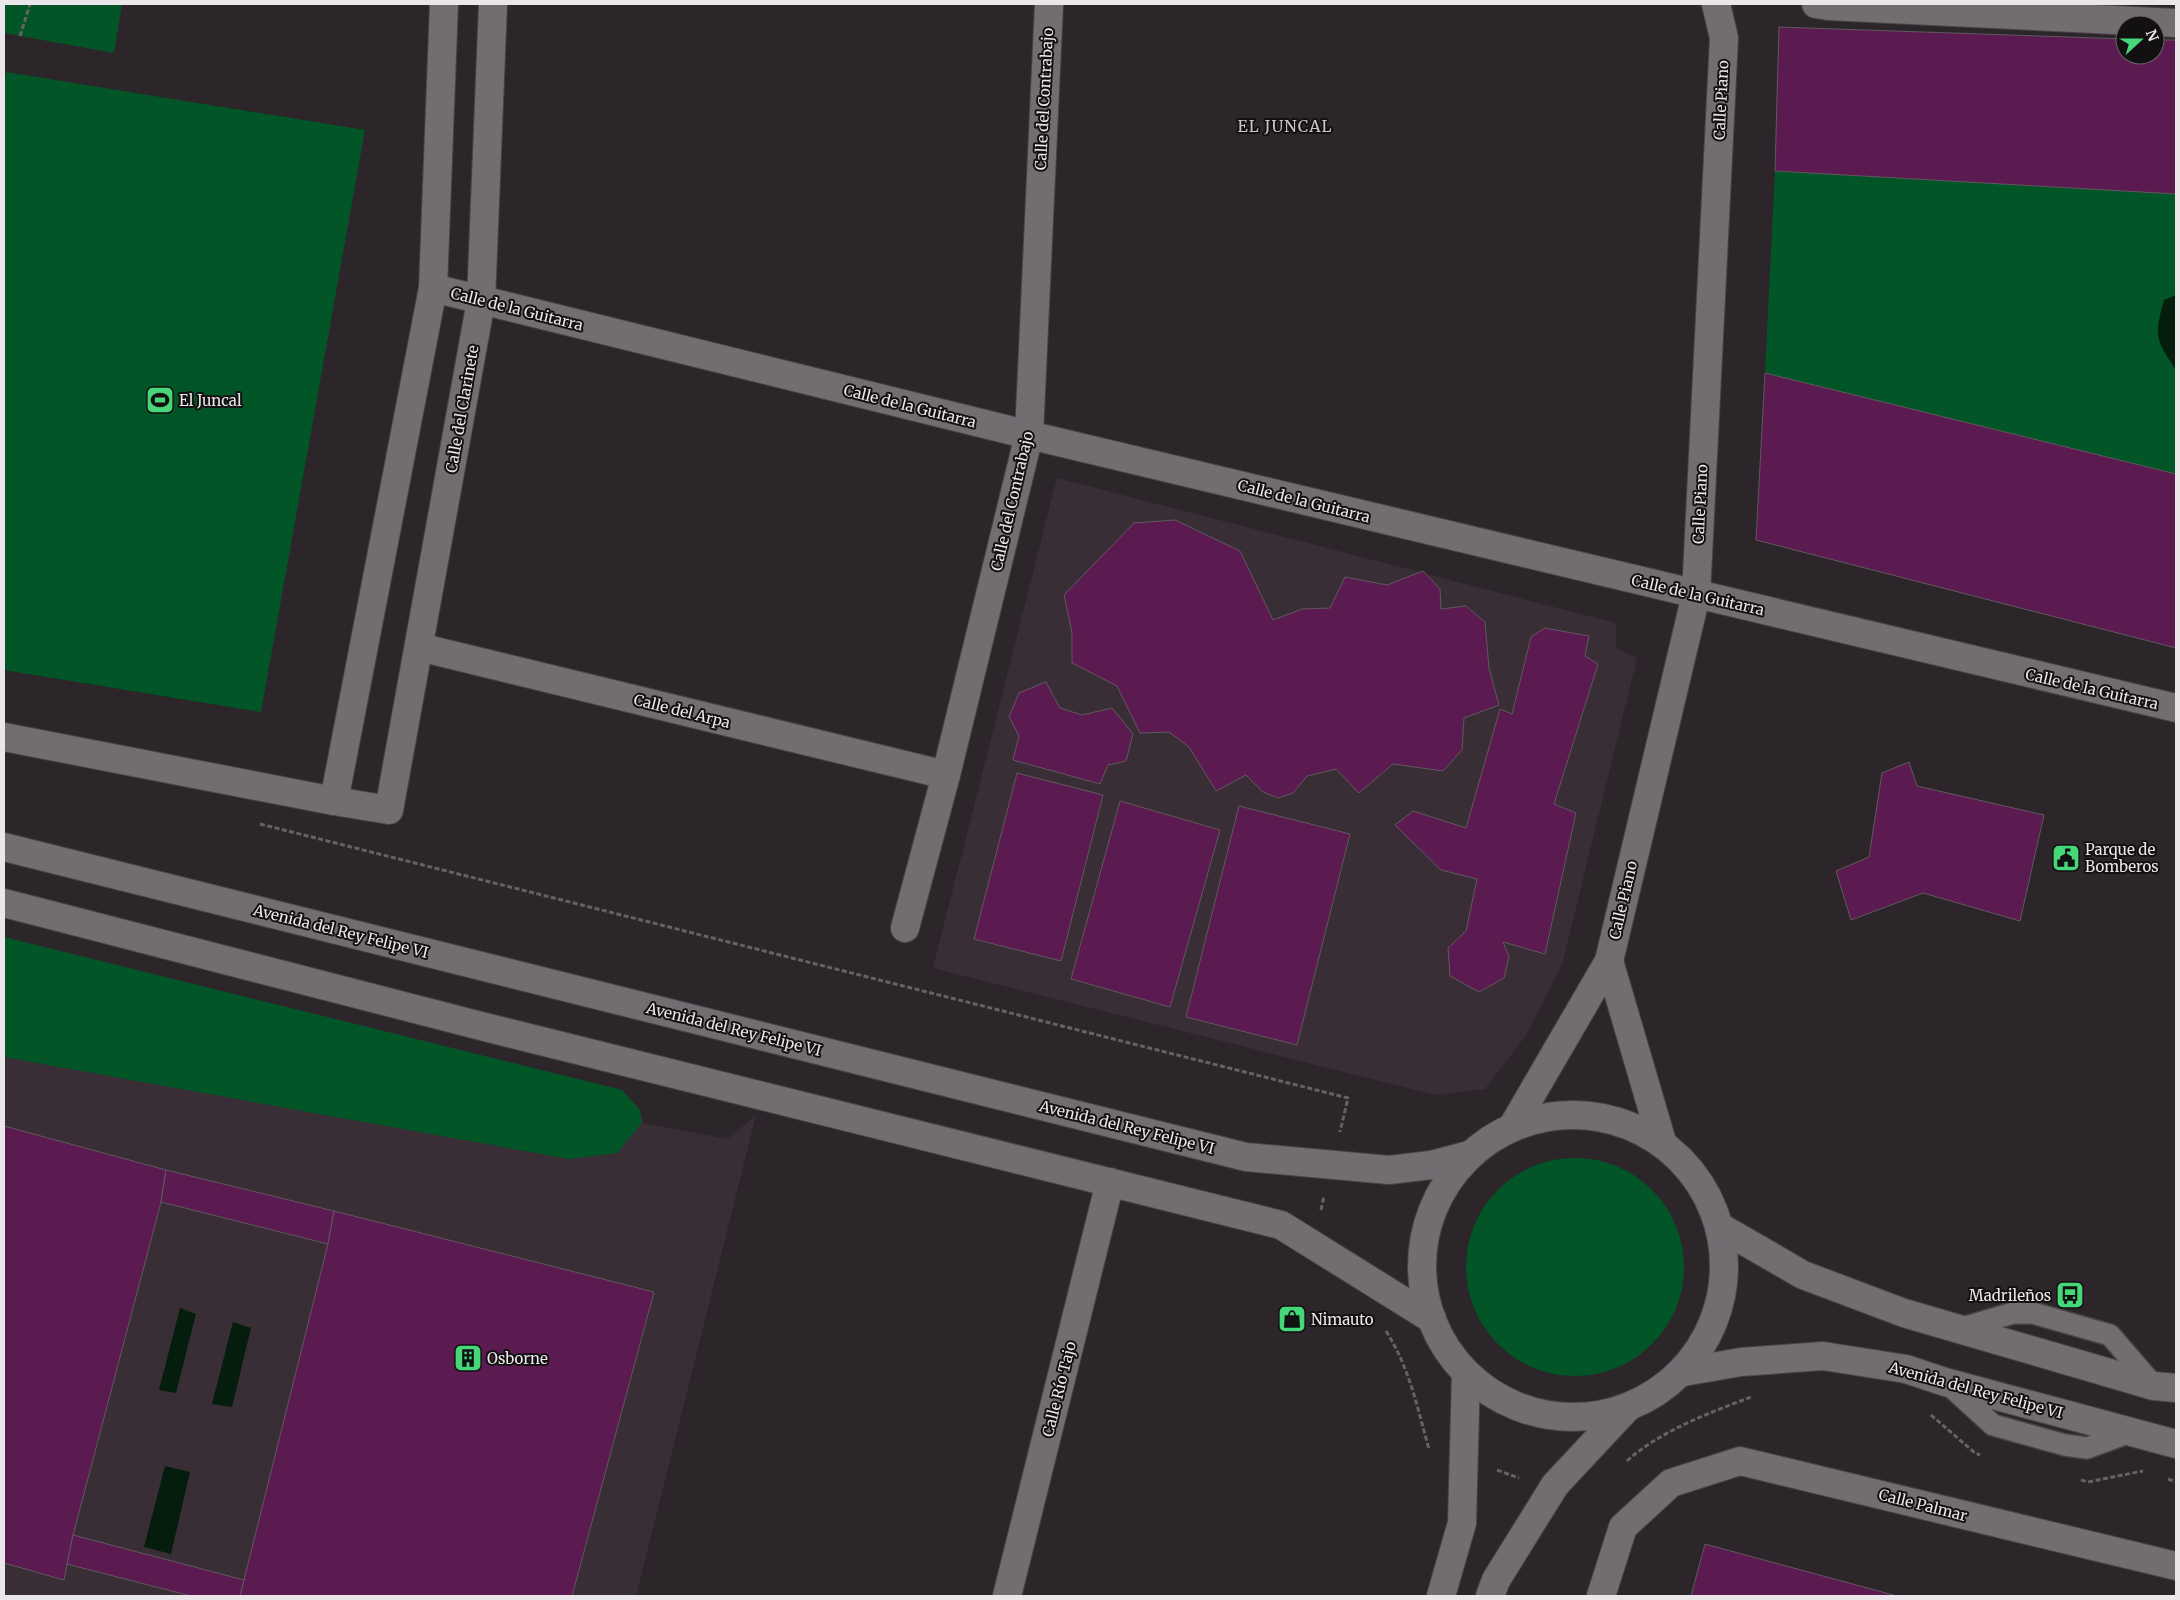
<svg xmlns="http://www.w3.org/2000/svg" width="2180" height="1600" font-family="Merriweather,serif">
<rect width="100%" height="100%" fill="#2c262a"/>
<g fill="#392e36">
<polygon points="1057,478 1616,623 1616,648 1637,658 1562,965 1526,1035 1485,1089 1435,1095 933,968"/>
<polygon points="4,937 622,1090 640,1110 643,1123 728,1139 756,1115 636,1596 4,1596"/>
</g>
<g fill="#025527">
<polygon points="4,4 122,4 114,53 4,33"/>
<polygon points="6,72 365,130 261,712 4,670 4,84"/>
<polygon points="1775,171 2176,194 2176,474 1765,373"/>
<polygon points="4,937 622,1090 640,1110 642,1123 617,1153 569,1159 4,1057"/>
<circle cx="1575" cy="1267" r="109"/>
</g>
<g fill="#041d0c">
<path d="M2176,295v75c-21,-31 -22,-34 -12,-70z"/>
<polygon points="180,1308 196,1314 176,1393 159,1390"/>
<polygon points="233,1322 251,1328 232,1407 212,1404"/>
<polygon points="165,1466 190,1472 171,1554 144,1547"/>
</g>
<g fill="#5b1b50" stroke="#60595e">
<polygon points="1779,27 2125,39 2125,55 2155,55 2155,40 2176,40 2176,194 1775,171"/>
<polygon points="1765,373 2176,474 2176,648 1756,540"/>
<polygon points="1175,520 1240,551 1273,620 1302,609 1330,608 1345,577 1387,585 1423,571 1440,589 1441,609 1466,606 1485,622 1489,668 1499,705 1464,718 1462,750 1443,771 1393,764 1359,793 1336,769 1307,776 1293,793 1278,798 1263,792 1246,775 1216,791 1189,747 1169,732 1140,733 1117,686 1072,663 1072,633 1064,595 1134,523"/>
<polygon points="1545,628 1589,636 1585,656 1598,664 1554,804 1576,813 1545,954 1503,942 1509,957 1504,978 1479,992 1450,976 1448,948 1466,931 1477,879 1441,870 1395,825 1413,811 1466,828 1500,709 1512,714 1531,637"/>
<polygon points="1046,682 1060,708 1082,715 1112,708 1133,734 1126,761 1108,765 1100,784 1013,760 1019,736 1009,717 1019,693"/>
<polygon points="1909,762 1917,786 2044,815 2020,921 1923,893 1851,920 1836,871 1869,857 1882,773"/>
<polygon points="1017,773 1103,795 1061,961 974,939"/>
<polygon points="1120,801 1220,830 1170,1007 1071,979"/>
<polygon points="1239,806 1350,834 1297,1045 1186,1017"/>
<polygon points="4,1126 166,1170 161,1202 73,1535 64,1580 4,1563"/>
<polygon points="166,1170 334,1211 328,1244 161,1202"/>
<polygon points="334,1211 654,1292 572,1596 240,1596 328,1244"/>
<polygon points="73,1535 244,1580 240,1596 191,1596 67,1564"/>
<polygon points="1705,1544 1897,1596 1691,1596"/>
</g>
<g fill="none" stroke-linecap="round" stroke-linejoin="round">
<defs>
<g id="lane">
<polyline points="1959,1329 2013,1313 2033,1313 2110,1335 2154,1386"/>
<polyline points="1947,1383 1993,1425 2065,1445 2087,1448 2133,1431"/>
</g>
<g id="street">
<polyline points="1816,4 1828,6 2176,23"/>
<polyline points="433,288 1029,435 2176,708"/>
<polyline points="419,647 946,775"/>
<polyline points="4,737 334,801 389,810 481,301 493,4"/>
<polyline points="334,801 433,288 444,4"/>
<polyline points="905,928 946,775 1029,435 1049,4"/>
<polyline points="1609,961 1662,1142"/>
<polyline points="1513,1126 1609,961 1696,595 1724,38 1716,4"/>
<polyline points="1007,1596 1110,1182"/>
<polyline points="1441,1596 1462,1523 1466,1373"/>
<polyline points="1490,1596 1496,1580 1555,1485 1627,1408"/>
<polyline points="1601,1596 1623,1527 1671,1483 1740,1461 2176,1566"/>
</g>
<g id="secondary">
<polyline points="4,847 1246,1157 1389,1170 1431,1165 1469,1155"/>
<polyline points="4,903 481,1026 1281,1225 1432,1319"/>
<circle cx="1573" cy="1266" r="151"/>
<polyline points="1720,1227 1803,1275 1904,1313 2154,1386 2176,1388"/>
<polyline points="1683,1372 1741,1362 1823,1356 1906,1369 1945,1382 2176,1444"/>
</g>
</defs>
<use href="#lane" stroke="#474346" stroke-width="24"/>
<use href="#street" stroke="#474346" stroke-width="30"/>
<use href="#secondary" stroke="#474346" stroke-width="30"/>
<g stroke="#676165" stroke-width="3" stroke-dasharray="5 2.5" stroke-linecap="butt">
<polyline points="20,36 30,4"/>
<polyline points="260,824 1348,1098 1340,1132"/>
<polyline points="1321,1210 1324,1196"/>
<path d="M1386,1331c24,38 31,76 43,118"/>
<polyline points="1931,1415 1975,1453 1980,1455"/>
<path d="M1627,1461c33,-30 82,-48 124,-64"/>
<polyline points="1497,1470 1519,1478"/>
<polyline points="2168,1479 2176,1482"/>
<polyline points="2081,1480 2088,1482 2143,1471"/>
</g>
<use href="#lane" stroke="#736c71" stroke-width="21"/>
<use href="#street" stroke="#736c71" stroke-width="28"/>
<use href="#secondary" stroke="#736c71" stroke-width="28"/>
</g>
<defs>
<symbol id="stadium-square" viewBox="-11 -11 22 22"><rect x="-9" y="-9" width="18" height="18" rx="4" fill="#46d779" stroke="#131012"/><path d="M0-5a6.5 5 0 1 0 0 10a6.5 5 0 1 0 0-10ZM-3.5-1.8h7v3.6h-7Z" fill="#111"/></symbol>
<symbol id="civic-square" viewBox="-11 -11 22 22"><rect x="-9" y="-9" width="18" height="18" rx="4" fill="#46d779" stroke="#131012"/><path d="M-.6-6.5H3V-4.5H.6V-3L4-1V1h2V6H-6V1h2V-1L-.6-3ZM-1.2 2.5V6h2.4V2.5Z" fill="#111"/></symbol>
<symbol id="bus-square" viewBox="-11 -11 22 22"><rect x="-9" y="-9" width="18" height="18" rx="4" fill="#46d779" stroke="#131012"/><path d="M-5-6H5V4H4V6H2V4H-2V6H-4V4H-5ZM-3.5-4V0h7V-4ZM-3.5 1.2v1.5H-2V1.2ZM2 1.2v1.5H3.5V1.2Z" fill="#111"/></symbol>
<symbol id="shop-square" viewBox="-11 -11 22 22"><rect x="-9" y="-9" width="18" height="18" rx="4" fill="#46d779" stroke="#131012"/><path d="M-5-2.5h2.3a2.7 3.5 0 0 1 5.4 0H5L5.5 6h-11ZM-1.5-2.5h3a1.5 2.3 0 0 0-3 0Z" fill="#111"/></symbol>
<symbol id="building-square" viewBox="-11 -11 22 22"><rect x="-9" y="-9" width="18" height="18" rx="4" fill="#46d779" stroke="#131012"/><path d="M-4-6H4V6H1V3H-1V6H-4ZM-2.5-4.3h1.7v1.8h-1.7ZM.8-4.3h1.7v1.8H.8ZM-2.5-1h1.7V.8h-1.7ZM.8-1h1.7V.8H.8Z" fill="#111"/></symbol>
</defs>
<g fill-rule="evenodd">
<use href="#stadium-square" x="144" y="384" width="32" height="32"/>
<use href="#civic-square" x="2050" y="842" width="32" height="32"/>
<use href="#bus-square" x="2054" y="1279" width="32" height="32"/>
<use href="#shop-square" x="1276" y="1303" width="32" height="32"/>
<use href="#building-square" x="452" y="1342" width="32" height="32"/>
</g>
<g text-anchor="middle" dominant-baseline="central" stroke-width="4" stroke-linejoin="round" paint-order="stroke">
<g font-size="15" fill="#eae6e9" stroke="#131012">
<text transform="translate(1044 99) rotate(-87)">Calle del Contrabajo</text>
<text transform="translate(1721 100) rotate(-87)">Calle Piano</text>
<text transform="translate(517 309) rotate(14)">Calle de la Guitarra</text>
<text transform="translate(910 406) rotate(14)">Calle de la Guitarra</text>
<text transform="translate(462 409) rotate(-80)">Calle del Clarinete</text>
<text transform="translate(1012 501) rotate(-77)">Calle del Contrabajo</text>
<text transform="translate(1304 501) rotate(14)">Calle de la Guitarra</text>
<text transform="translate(1700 504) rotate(-87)">Calle Piano</text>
<text transform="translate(1698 595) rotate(13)">Calle de la Guitarra</text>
<text transform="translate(2092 689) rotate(13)">Calle de la Guitarra</text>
<text transform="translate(682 711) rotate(14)">Calle del Arpa</text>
<text transform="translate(1623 900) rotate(-77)">Calle Piano</text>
<text transform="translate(341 931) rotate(14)">Avenida del Rey Felipe VI</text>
<text transform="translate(734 1029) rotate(14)">Avenida del Rey Felipe VI</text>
<text transform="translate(1127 1127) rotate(14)">Avenida del Rey Felipe VI</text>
<text transform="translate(1059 1389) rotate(-76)">Calle Río Tajo</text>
<text transform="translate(1976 1390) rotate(15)">Avenida del Rey Felipe VI</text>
<text transform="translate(1923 1505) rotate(14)">Calle Palmar</text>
</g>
<g font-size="15" fill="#eae6e9" stroke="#131012" text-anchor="start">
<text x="179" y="400">El Juncal</text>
<text x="2085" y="849">Parque de<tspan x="2085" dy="17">Bomberos</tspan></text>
<text x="2051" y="1295" text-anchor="end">Madrileños</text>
<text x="1311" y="1319">Nimauto</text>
<text x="487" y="1358">Osborne</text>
</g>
<g font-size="16" letter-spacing="1" fill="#cbc4c9" stroke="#131012">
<text x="1285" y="126">EL JUNCAL</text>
</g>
</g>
<rect width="2180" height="1600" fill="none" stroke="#eae6e9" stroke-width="10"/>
<g transform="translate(2140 40) rotate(69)"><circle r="24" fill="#131012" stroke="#696668"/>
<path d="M0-4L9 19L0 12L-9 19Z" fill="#46d779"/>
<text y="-8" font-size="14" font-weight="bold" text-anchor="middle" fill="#eae6e9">N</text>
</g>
</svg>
